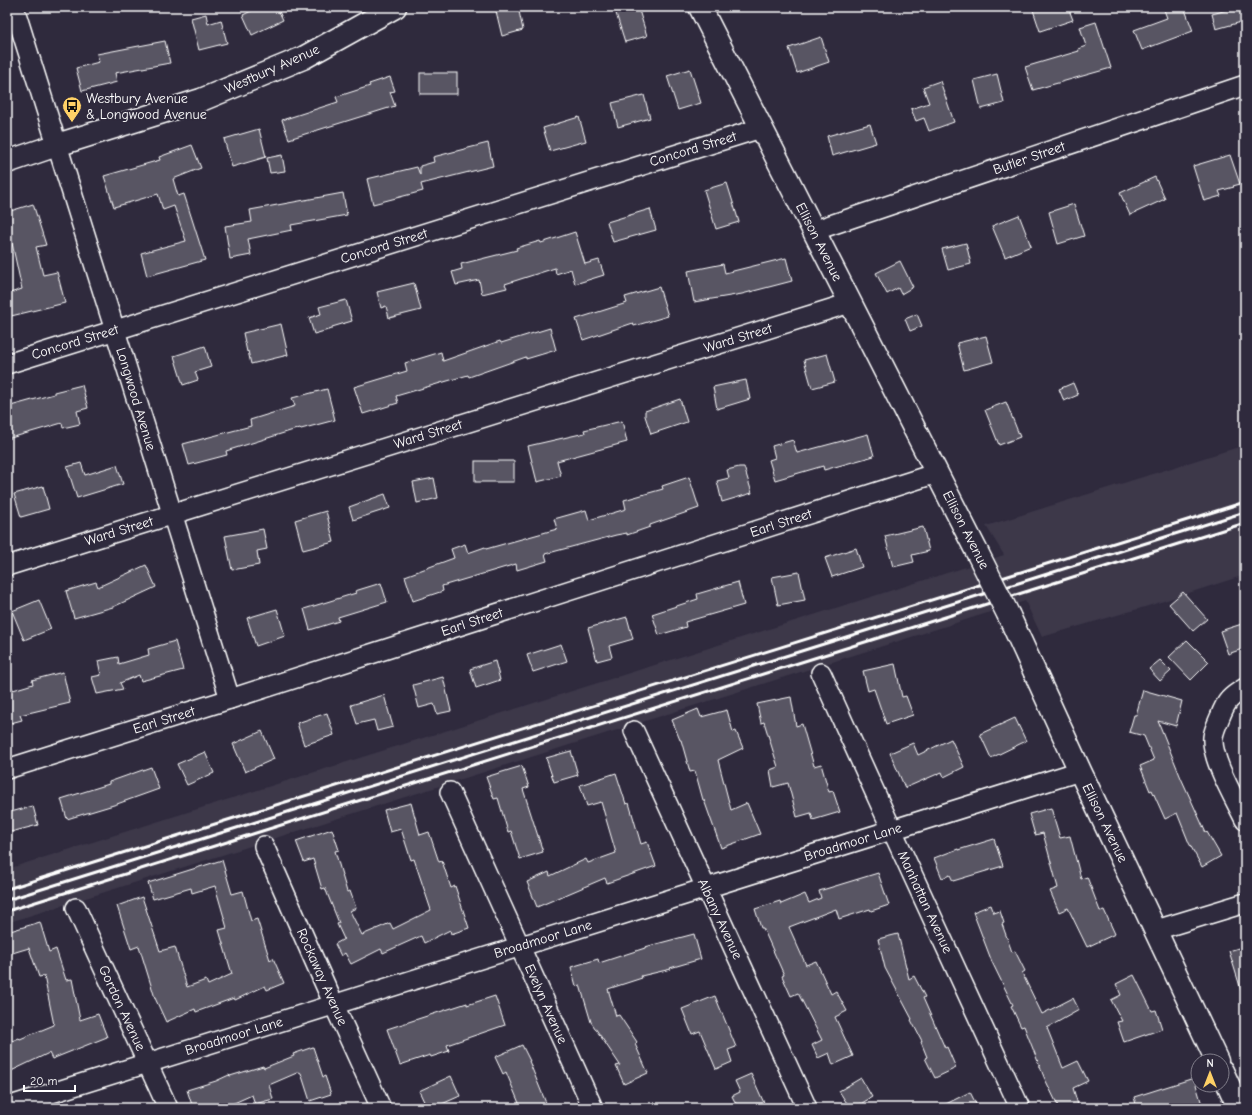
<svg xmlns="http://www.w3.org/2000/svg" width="1252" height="1115" font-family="'Comic Neue',sans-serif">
<rect width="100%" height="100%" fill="#2f2a3d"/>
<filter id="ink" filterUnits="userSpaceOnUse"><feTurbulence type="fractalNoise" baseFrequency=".025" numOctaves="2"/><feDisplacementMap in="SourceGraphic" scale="8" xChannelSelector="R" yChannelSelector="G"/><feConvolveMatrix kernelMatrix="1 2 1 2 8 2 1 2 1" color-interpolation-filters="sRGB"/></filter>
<g filter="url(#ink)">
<polygon fill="#3c3749" points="1245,445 1245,575 1145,607 1042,637 1025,601 7,923 7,869 1004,555 986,526"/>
<g fill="#595564" stroke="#fff">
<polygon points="259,7 277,7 283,20 252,35 243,15"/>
<polygon points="495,7 518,7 523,30 502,36"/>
<polygon points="614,7 638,7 647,36 625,42"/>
<polygon points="1032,7 1068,7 1073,20 1040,31"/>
<polygon points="1163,7 1184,7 1193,31 1142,50 1134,30 1167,18"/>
<polygon points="1227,7 1245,7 1245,21 1216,29 1212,14 1227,10"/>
<polygon points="206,14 208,24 221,20 227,43 199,50 191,18"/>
<polygon points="1096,22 1111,68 1033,90 1025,67 1079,51 1078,49 1086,46 1080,27"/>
<polygon points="821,37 829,62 797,73 789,48"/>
<polygon points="165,41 170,63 115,73 117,82 82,91 76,68 99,62 97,54"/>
<polygon points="690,69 701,103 678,110 667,76"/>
<rect x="420" y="73" width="37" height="21"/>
<polygon points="997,74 1004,103 981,109 974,80"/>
<polygon points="390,77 395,91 390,92 395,106 289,139 282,120 338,102 336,97 370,86 369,84"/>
<polygon points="940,81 954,122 929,131 924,118 916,121 911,109 929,103 923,87"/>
<polygon points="644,95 650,118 618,127 612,103"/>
<polygon points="579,117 586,141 550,151 543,128"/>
<polygon points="870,124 876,143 832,156 827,136"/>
<polygon points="259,129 266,157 232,167 224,139"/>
<polygon points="488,143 493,166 421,184 423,191 373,204 367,179 417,167 420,175 420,166 434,162 433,157"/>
<polygon points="192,145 201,168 173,179 178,196 184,194 205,260 147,276 141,253 186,241 174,206 163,210 158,194 114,207 104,176 160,160 159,157"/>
<polygon points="282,155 285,171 270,173 267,158"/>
<polygon points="1230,155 1240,184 1233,186 1234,187 1219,191 1221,196 1204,201 1193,166"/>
<polygon points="1155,177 1165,199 1130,215 1120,193"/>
<polygon points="727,183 739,222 716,229 704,190"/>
<polygon points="343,193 347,215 291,225 292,230 248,239 251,255 230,259 225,226 252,222 250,210"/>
<polygon points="33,204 46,245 36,247 43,275 57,272 65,303 7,317 7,294 22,289 10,234 7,234 7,212"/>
<polygon points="1074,204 1084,236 1058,244 1049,212"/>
<polygon points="650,209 656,230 613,242 607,222"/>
<polygon points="1019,215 1031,246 1005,257 992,226"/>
<polygon points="575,232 585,264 599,260 604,275 575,284 571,269 556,274 555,268 505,284 507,288 482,294 479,280 456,285 452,272 462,269 461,264 517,250 516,248 540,241 541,243"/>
<polygon points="966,243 971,264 948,270 942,249"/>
<polygon points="786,258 792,281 742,294 694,302 688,271 723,264 725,273"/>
<polygon points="900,261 913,287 901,294 898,288 887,294 876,273"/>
<polygon points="414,283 421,310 389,318 386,306 381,308 377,292"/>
<polygon points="659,287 668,316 634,326 633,323 583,340 576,319 627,303 625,297"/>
<polygon points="346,300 352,321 332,327 332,329 314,334 309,318 321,314 319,307"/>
<polygon points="917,314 922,326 910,331 905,319"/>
<polygon points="281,324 288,355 251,364 248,351 247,352 243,333"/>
<polygon points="550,328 556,350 526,359 526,357 469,377 468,375 396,396 398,403 363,414 354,387 407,371 405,363 441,352 443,361 500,341 501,343"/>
<polygon points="986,336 993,362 964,370 957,343"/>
<polygon points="205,346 211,367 195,372 198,380 183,385 174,356"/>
<polygon points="827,354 835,382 812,388 804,360"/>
<polygon points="746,380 750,399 717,409 713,387"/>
<polygon points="1073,383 1078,395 1064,401 1059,389"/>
<polygon points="82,385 88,408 77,411 80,424 63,428 62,423 7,439 7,407 54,394 54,392"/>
<polygon points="327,389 335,420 301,429 300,428 226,451 227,455 189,465 183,444 251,426 250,420 295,406 292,398"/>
<polygon points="680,399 687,422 651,434 645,416 645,411"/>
<polygon points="1006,402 1020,437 999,445 985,410"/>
<polygon points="622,421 627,442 557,461 561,476 537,482 528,446 585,433 584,430"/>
<polygon points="868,434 874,456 824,470 823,466 775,480 769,460 775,458 772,446 793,440 797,453"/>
<rect x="475" y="461" width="39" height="21"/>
<polygon points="81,463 85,475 117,465 123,484 77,498 67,467"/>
<polygon points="739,467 744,467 752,493 722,502 717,481 729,478 727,470"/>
<polygon points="689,477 699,508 650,525 650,527 627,535 627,533 616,535 545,554 547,561 517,570 516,564 442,586 443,591 413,601 405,576 454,558 451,549 465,544 468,553 485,547 486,549 557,529 554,519 586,510 589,520 626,509 624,500 663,489 662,486"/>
<polygon points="434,478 438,498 417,503 413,482"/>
<polygon points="43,486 49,509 21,517 14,494"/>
<polygon points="385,494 390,508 353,520 349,507"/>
<polygon points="326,511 334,542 303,550 295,520"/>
<polygon points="923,527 929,551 912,555 914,562 893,567 885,536"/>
<polygon points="263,529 267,549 257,551 259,565 232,570 225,536"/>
<polygon points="856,548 862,567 832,577 825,558"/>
<polygon points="146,565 156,587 113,607 74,618 66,591 96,582 98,587"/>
<polygon points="799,572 805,600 778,605 772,577"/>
<polygon points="738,582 744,605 685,622 686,627 659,635 652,614 698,599 697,594"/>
<polygon points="381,583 387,602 338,617 339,621 310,630 304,609 356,593 355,591"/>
<polygon points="1183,592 1207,619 1193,631 1169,604"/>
<polygon points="39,600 51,629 24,640 12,611"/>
<polygon points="277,609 285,636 256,646 247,618"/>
<polygon points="627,617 633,639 609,646 612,657 597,661 588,628"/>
<polygon points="1245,623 1245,648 1228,654 1220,631"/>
<polygon points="1187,640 1209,662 1191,680 1169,657"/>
<polygon points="175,641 183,670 141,681 139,675 120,683 123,689 97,694 92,677 101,675 98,661 118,657 119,664 149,655 148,649"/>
<polygon points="561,644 567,661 533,672 527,655"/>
<polygon points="1160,660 1171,671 1160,681 1149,669"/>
<polygon points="495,661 500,680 476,688 470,669"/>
<polygon points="895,664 902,697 906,696 913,715 886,724 874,689 868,691 863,671"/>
<polygon points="63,672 70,703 20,715 22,720 7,724 7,683 10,683 13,690 33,684 32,680"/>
<polygon points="443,677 451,711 437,714 434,704 419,708 413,685"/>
<polygon points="1143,690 1182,701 1176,726 1158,721 1181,778 1206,833 1207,832 1221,856 1202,867 1189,843 1177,813 1165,819 1152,790 1150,791 1140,766 1154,760 1144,736 1129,732 1134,715 1136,715"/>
<polygon points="384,695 393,727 377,731 374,720 357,724 351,705"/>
<polygon points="791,697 796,726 802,724 814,766 821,764 829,792 833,791 840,812 813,820 811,813 797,817 788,783 773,787 770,770 778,767 764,722 761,723 757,704"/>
<polygon points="698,709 701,717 727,710 733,732 736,731 743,748 718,760 731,810 747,803 760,834 721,848 704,800 703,800 695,771 690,772 681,740 680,740 672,720"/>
<polygon points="327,713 334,735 304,745 297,723"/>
<polygon points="1015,718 1026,741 991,758 980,734"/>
<polygon points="262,731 274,759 245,772 233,744"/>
<polygon points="951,739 964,767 944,777 942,772 905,788 890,753 913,743 918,755"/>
<polygon points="571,751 578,775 554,782 546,758"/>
<polygon points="205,752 214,773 187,785 177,764"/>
<polygon points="522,766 529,787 523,789 543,852 520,859 511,831 508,832 498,798 494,799 486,777"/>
<polygon points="151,767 159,789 117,804 67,819 61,799 109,784 109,782"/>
<polygon points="616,773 626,804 629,803 641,844 647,842 656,866 607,883 605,878 537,907 527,882 549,872 550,876 586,859 588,863 616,853 601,802 587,806 580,785"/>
<polygon points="411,803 420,835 429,832 439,862 442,861 451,888 455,886 469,928 451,934 450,930 424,943 421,936 383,953 381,949 351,964 345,953 341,956 335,944 344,939 337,924 339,923 325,888 322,889 313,859 304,862 296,841 332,829 339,850 335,851 347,892 350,891 356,908 350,911 362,935 390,923 393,929 431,910 414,859 411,860 401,829 390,832 384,810"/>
<polygon points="33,806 38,825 7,833 7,813"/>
<polygon points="1051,808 1060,838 1070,836 1081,879 1087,877 1100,911 1104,910 1115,934 1087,947 1068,908 1059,912 1050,891 1058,888 1043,833 1035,835 1029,814"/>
<polygon points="994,839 1003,866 953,881 950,875 942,878 934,858 958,849 958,850"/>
<polygon points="222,860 232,894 243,891 251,921 257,919 270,960 273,958 284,983 267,990 265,986 235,1000 234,998 196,1012 195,1009 166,1022 155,998 139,946 131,949 117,906 142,897 160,951 175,947 187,987 206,980 208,985 232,974 219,930 227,928 215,886 192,893 191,888 153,899 148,883"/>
<polygon points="878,873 889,905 871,911 870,909 839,919 836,909 789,927 806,965 816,961 831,994 836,991 847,1011 835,1017 853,1056 833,1065 829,1053 818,1058 812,1045 822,1040 798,993 791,996 782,976 784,975 763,928 761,928 755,909 780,901 781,904 805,894 809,903 821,898 819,891"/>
<polygon points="991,905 994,913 1000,911 1004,923 1002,924 1012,952 1015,951 1025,971 1022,973 1042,1014 1073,998 1079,1010 1047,1028 1063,1068 1078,1061 1088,1081 1073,1088 1079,1108 1059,1108 1044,1077 1024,1026 1021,1027 1011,1006 1013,1005 992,962 973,912"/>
<polygon points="40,922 49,952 56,949 66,980 72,979 80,1020 98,1014 107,1037 52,1059 49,1053 7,1073 7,1043 19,1038 20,1039 54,1025 44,976 39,977 29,948 9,954 7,947 7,932"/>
<polygon points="694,934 701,959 670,968 671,969 641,976 642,978 608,989 616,1016 619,1015 637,1042 635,1044 648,1073 624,1084 616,1066 620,1065 591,1022 580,985 576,986 571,967 598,959 599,963 645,948 645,947"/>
<polygon points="898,934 909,979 914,976 925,997 923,998 945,1048 947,1047 956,1068 935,1078 925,1058 927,1057 921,1042 922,1041 911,1020 912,1019 885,968 878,939"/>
<polygon points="1245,946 1245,992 1242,993 1229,951"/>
<polygon points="1134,975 1152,1011 1156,1010 1162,1029 1124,1042 1117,1022 1122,1021 1111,1000 1121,995 1116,984"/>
<polygon points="495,996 505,1025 447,1045 449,1051 431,1057 430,1055 400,1065 387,1029 467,1003 467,1005"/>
<polygon points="715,996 736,1047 728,1050 732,1062 716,1069 700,1031 692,1034 682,1009"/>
<polygon points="522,1045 530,1061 529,1061 548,1108 521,1108 506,1072 503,1074 495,1057"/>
<polygon points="313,1047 323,1077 325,1076 331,1094 310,1101 301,1073 299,1072 269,1085 273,1099 255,1104 252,1095 223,1108 193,1108 187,1090 216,1081 229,1075 230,1076 263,1066 264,1068 294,1056 293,1054"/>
<polygon points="751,1074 764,1103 753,1108 738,1108 732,1096 740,1092 735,1081"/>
<polygon points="451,1076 460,1096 433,1108 427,1108 419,1091"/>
<polygon points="861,1078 872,1097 854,1108 850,1108 839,1091"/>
<polygon points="1194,1078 1203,1108 1137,1108 1134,1097"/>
<polygon points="970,1092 978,1108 938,1108"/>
</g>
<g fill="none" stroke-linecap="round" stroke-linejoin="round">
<defs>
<g id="minor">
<polyline points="14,7 230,699"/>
<polyline points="813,231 1245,85"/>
<polyline points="7,364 761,128"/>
<polyline points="7,566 850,303"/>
<polyline points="821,673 892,830 1020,1108"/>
<path d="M1245,688c-15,9 -19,13 -25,29 -3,7 -6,13 -7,20 -2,22 22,62 32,83"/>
<polyline points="634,731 807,1108"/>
<polyline points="7,769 230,699 937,473"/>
<polyline points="450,792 593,1108"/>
<polyline points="264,846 334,1005 381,1108"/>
<polyline points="76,908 168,1108"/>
<polyline points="1156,930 1245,903"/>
<polyline points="7,1107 1080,771"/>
</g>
<g id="tertiary">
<polyline points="700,7 977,552"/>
<polyline points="1009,616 1080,771 1217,1061"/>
<polyline points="1222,1071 1239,1108"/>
</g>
<polyline id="secondary" points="7,162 57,145 201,100 303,58 395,7"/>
</defs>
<use href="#minor" stroke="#fff" stroke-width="22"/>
<use href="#tertiary" stroke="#fff" stroke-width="25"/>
<use href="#secondary" stroke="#fff" stroke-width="25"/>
<use href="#minor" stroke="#2f2a3d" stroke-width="19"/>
<use href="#tertiary" stroke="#2f2a3d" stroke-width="22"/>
<use href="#secondary" stroke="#2f2a3d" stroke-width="22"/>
<g stroke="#fff" stroke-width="3">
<polyline points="7,889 1245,502"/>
<polyline points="7,900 1245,512"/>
<polyline points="7,911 1245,523"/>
</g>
<defs>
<polyline id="tertiary-bridge" points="977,552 1009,616"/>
</defs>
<use href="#tertiary-bridge" stroke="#fff" stroke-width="25" stroke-linecap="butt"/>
<use href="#tertiary-bridge" stroke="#2f2a3d" stroke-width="22"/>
</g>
</g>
<defs>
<symbol id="bus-pin" viewBox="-11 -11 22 30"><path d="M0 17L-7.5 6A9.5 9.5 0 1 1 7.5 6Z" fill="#ffd166" stroke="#2f2a3d"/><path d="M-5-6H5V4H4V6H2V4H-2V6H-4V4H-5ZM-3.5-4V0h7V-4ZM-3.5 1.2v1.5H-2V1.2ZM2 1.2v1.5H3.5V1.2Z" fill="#111"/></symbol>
</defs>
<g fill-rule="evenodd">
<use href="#bus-pin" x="61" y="95" width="22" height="30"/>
</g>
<g text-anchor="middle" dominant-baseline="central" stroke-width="4" stroke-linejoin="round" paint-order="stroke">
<g font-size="14" fill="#fff" stroke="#2f2a3d">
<text transform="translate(272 69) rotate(-24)">Westbury Avenue</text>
<text transform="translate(693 149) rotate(-17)">Concord Street</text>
<text transform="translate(1029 158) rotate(-19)">Butler Street</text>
<text transform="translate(819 242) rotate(63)">Ellison Avenue</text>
<text transform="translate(384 246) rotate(-17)">Concord Street</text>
<text transform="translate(738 338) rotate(-17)">Ward Street</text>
<text transform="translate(75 342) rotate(-17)">Concord Street</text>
<text transform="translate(136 399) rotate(73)">Longwood Avenue</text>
<text transform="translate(428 434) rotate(-17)">Ward Street</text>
<text transform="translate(781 523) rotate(-18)">Earl Street</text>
<text transform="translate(966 530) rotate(63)">Ellison Avenue</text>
<text transform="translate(119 531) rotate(-17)">Ward Street</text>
<text transform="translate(472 622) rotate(-18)">Earl Street</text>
<text transform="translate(164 720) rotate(-17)">Earl Street</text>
<text transform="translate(1105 823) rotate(64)">Ellison Avenue</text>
<text transform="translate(853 842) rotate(-17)">Broadmoor Lane</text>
<text transform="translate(925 902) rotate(65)">Manhattan Avenue</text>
<text transform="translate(720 919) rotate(65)">Albany Avenue</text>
<text transform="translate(543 939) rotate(-17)">Broadmoor Lane</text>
<text transform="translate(322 977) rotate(66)">Rockaway Avenue</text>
<text transform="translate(546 1004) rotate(66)">Evelyn Avenue</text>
<text transform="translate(122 1008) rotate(65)">Gordon Avenue</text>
<text transform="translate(234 1036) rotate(-17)">Broadmoor Lane</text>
</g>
<g font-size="14" fill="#fff" stroke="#2f2a3d" text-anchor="start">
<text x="86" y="98">Westbury Avenue<tspan x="86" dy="16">&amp; Longwood Avenue</tspan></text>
</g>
</g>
<rect width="1252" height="1115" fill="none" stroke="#2f2a3d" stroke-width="24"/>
<rect x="12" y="12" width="1228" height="1091" fill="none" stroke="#fff" stroke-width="1.5" filter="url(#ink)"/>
<g transform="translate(1210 1073)"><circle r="19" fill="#2f2a3d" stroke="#827f8b"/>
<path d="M0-3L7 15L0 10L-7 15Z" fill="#ffd166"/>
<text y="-6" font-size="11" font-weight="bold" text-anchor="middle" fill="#ffffff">N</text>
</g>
<path d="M24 1085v6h51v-6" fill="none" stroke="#ffffff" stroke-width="2"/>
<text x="30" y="1085" font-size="12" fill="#ffffff" stroke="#2f2a3d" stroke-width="3" paint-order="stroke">20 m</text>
</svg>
